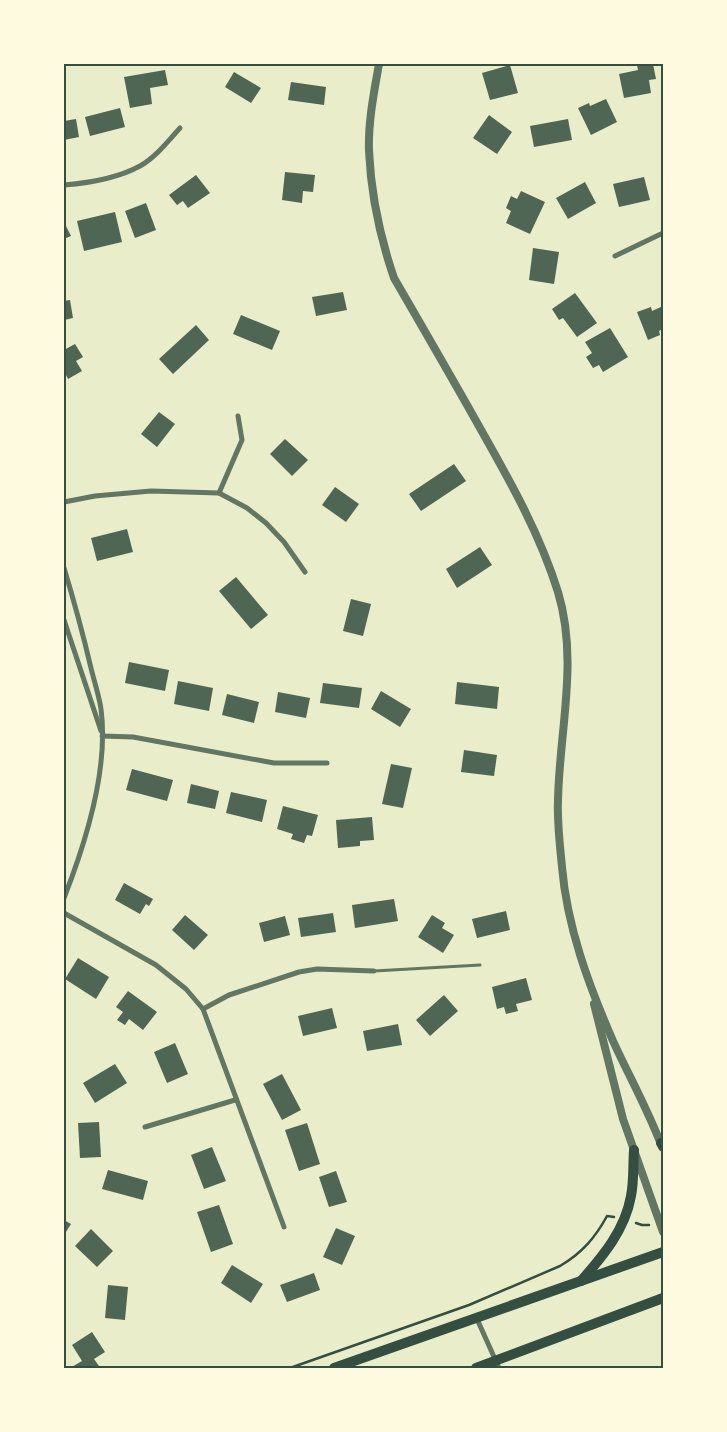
<svg xmlns="http://www.w3.org/2000/svg" width="727" height="1432" font-family="Cabin,sans-serif">
<rect width="100%" height="100%" fill="#e9edc9"/>
<g fill="#4f6655">
<polygon points="645,64 653,64 656,79 649,80 651,93 624,98 619,74 638,70 637,65"/>
<polygon points="510,65 518,93 490,100 482,73"/>
<polygon points="165,70 168,85 150,88 152,104 130,108 124,77"/>
<polygon points="234,72 261,88 251,103 225,87"/>
<polygon points="291,82 326,87 324,105 288,100"/>
<polygon points="606,99 617,122 591,135 578,108 589,103 590,106"/>
<polygon points="120,108 125,127 90,136 85,117"/>
<polygon points="489,115 512,132 497,154 473,138"/>
<polygon points="76,119 79,137 64,140 64,121"/>
<polygon points="568,119 572,140 534,147 530,126"/>
<polygon points="285,172 315,175 313,192 303,191 302,203 282,200"/>
<polygon points="196,175 210,193 188,208 183,201 177,205 169,195"/>
<polygon points="644,177 650,200 619,207 613,184"/>
<polygon points="585,182 596,203 568,219 556,198"/>
<polygon points="521,191 545,202 530,234 506,223 511,211 506,208 511,196 517,199"/>
<polygon points="146,203 156,230 135,238 125,211"/>
<polygon points="115,212 122,242 84,251 77,221"/>
<polygon points="64,222 71,236 64,239"/>
<polygon points="533,248 559,252 554,284 529,280"/>
<polygon points="343,292 347,310 316,316 312,297"/>
<polygon points="575,293 597,323 577,337 563,318 559,320 552,309"/>
<polygon points="70,300 73,318 64,320 64,301"/>
<polygon points="663,306 663,329 659,331 660,335 648,340 637,312 651,307 652,311"/>
<polygon points="241,315 280,331 272,350 233,334"/>
<polygon points="196,325 209,340 173,374 159,359"/>
<polygon points="610,328 628,357 603,372 599,365 593,368 586,357 592,353 585,342"/>
<polygon points="75,344 83,357 76,361 82,371 68,379 64,371 64,350"/>
<polygon points="159,412 175,424 157,447 141,434"/>
<polygon points="285,439 308,460 292,476 270,454"/>
<polygon points="454,464 466,481 421,511 409,494"/>
<polygon points="335,487 359,504 346,522 322,505"/>
<polygon points="127,529 133,552 97,561 91,538"/>
<polygon points="480,547 492,565 457,588 446,569"/>
<polygon points="236,577 268,615 251,629 219,591"/>
<polygon points="351,599 371,604 363,636 343,631"/>
<polygon points="129,662 169,670 165,691 125,683"/>
<polygon points="178,681 213,688 209,711 174,704"/>
<polygon points="457,682 499,687 497,709 455,704"/>
<polygon points="323,683 362,688 359,708 320,703"/>
<polygon points="381,691 411,709 400,727 371,709"/>
<polygon points="278,692 310,698 306,718 275,712"/>
<polygon points="227,694 259,702 254,723 222,715"/>
<polygon points="464,750 497,755 494,776 461,772"/>
<polygon points="391,764 412,768 403,808 382,804"/>
<polygon points="132,769 173,780 167,801 126,790"/>
<polygon points="191,784 219,791 215,809 187,803"/>
<polygon points="231,792 267,800 262,822 226,813"/>
<polygon points="283,806 318,815 312,836 307,835 304,843 291,839 293,834 277,829"/>
<polygon points="372,817 374,840 360,841 360,846 338,848 336,820"/>
<polygon points="124,883 153,899 149,906 146,904 140,914 115,900"/>
<polygon points="394,899 398,921 355,928 352,905"/>
<polygon points="506,911 510,930 477,938 472,919"/>
<polygon points="333,913 336,932 301,937 298,918"/>
<polygon points="185,915 208,935 194,950 172,930"/>
<polygon points="432,915 445,923 442,928 454,935 443,953 418,937"/>
<polygon points="285,916 290,935 264,942 259,923"/>
<polygon points="78,958 109,977 96,999 65,979"/>
<polygon points="526,978 532,1000 516,1004 518,1011 506,1014 504,1007 497,1009 492,987"/>
<polygon points="128,991 157,1012 143,1030 129,1019 125,1025 117,1020 123,1012 116,1007"/>
<polygon points="444,995 458,1011 430,1036 416,1020"/>
<polygon points="332,1008 337,1028 303,1036 298,1016"/>
<polygon points="398,1024 402,1045 367,1051 363,1031"/>
<polygon points="175,1043 188,1074 167,1083 154,1052"/>
<polygon points="115,1064 127,1083 95,1103 83,1083"/>
<polygon points="282,1074 301,1110 282,1120 263,1084"/>
<polygon points="99,1122 101,1157 80,1158 78,1123"/>
<polygon points="307,1123 320,1164 299,1171 285,1130"/>
<polygon points="212,1147 226,1181 204,1189 191,1155"/>
<polygon points="108,1170 148,1181 143,1200 102,1189"/>
<polygon points="336,1171 347,1202 329,1207 319,1177"/>
<polygon points="219,1205 233,1244 211,1252 197,1212"/>
<polygon points="64,1220 71,1224 64,1235"/>
<polygon points="336,1228 355,1236 342,1265 323,1257"/>
<polygon points="91,1229 113,1251 97,1267 75,1246"/>
<polygon points="232,1265 263,1284 251,1303 221,1283"/>
<polygon points="314,1273 320,1290 287,1302 280,1285"/>
<polygon points="108,1285 128,1287 125,1320 105,1318"/>
<polygon points="92,1332 105,1352 94,1359 99,1366 96,1368 70,1368 82,1361 72,1345"/>
</g>
<g fill="none" stroke-linecap="round" stroke-linejoin="round">
<g stroke="#344e41" stroke-width="2.5">
<polyline points="636,1223 642,1225 649,1225"/>
<path d="M290,1368l179,-63 91,-39c22,-13 35,-28 47,-50l7,1"/>
</g>
<polyline stroke="#617663" stroke-width="3" points="374,971 480,965"/>
<g stroke="#617663" stroke-width="5">
<path d="M64,185c25,-2 54,-7 76,-19 16,-9 28,-25 40,-38"/>
<polyline points="615,256 663,233"/>
<polyline points="219,493 242,440 238,416"/>
<polyline points="64,502 95,496 151,491 219,493 247,508 266,523 284,542 305,572"/>
<path d="M64,568c10,33 19,66 27,100 3,13 8,27 10,41 8,60 -15,133 -37,189"/>
<polyline points="64,620 101,731"/>
<polyline points="102,736 133,737 274,763 327,763"/>
<polyline points="64,913 156,965 186,989 203,1009 284,1227"/>
<polyline points="203,1009 229,995 299,972 317,969 374,971"/>
<polyline points="145,1127 235,1100"/>
<polyline points="477,1319 499,1368"/>
</g>
<g stroke="#617663" stroke-width="8">
<path d="M379,64c-5,28 -11,58 -10,87 2,44 11,86 25,127 29,50 58,100 86,150 30,53 60,106 78,164 21,69 1,140 0,209 -1,22 2,44 4,66 5,60 27,119 51,174 16,35 35,69 49,106"/>
<polyline points="594,1004 623,1119 663,1232"/>
</g>
<g stroke="#344e41" stroke-width="10">
<polyline points="661,1143 663,1146"/>
<path d="M581,1281c22,-25 44,-51 50,-85 3,-15 2,-31 3,-46"/>
<polyline points="334,1368 663,1252"/>
<polyline points="476,1368 663,1298"/>
</g>
</g>
<rect width="727" height="1432" fill="none" stroke="#fefae0" stroke-width="130"/>
<rect x="65" y="65" width="597" height="1302" fill="none" stroke="#344e41" stroke-width="2"/>
</svg>
